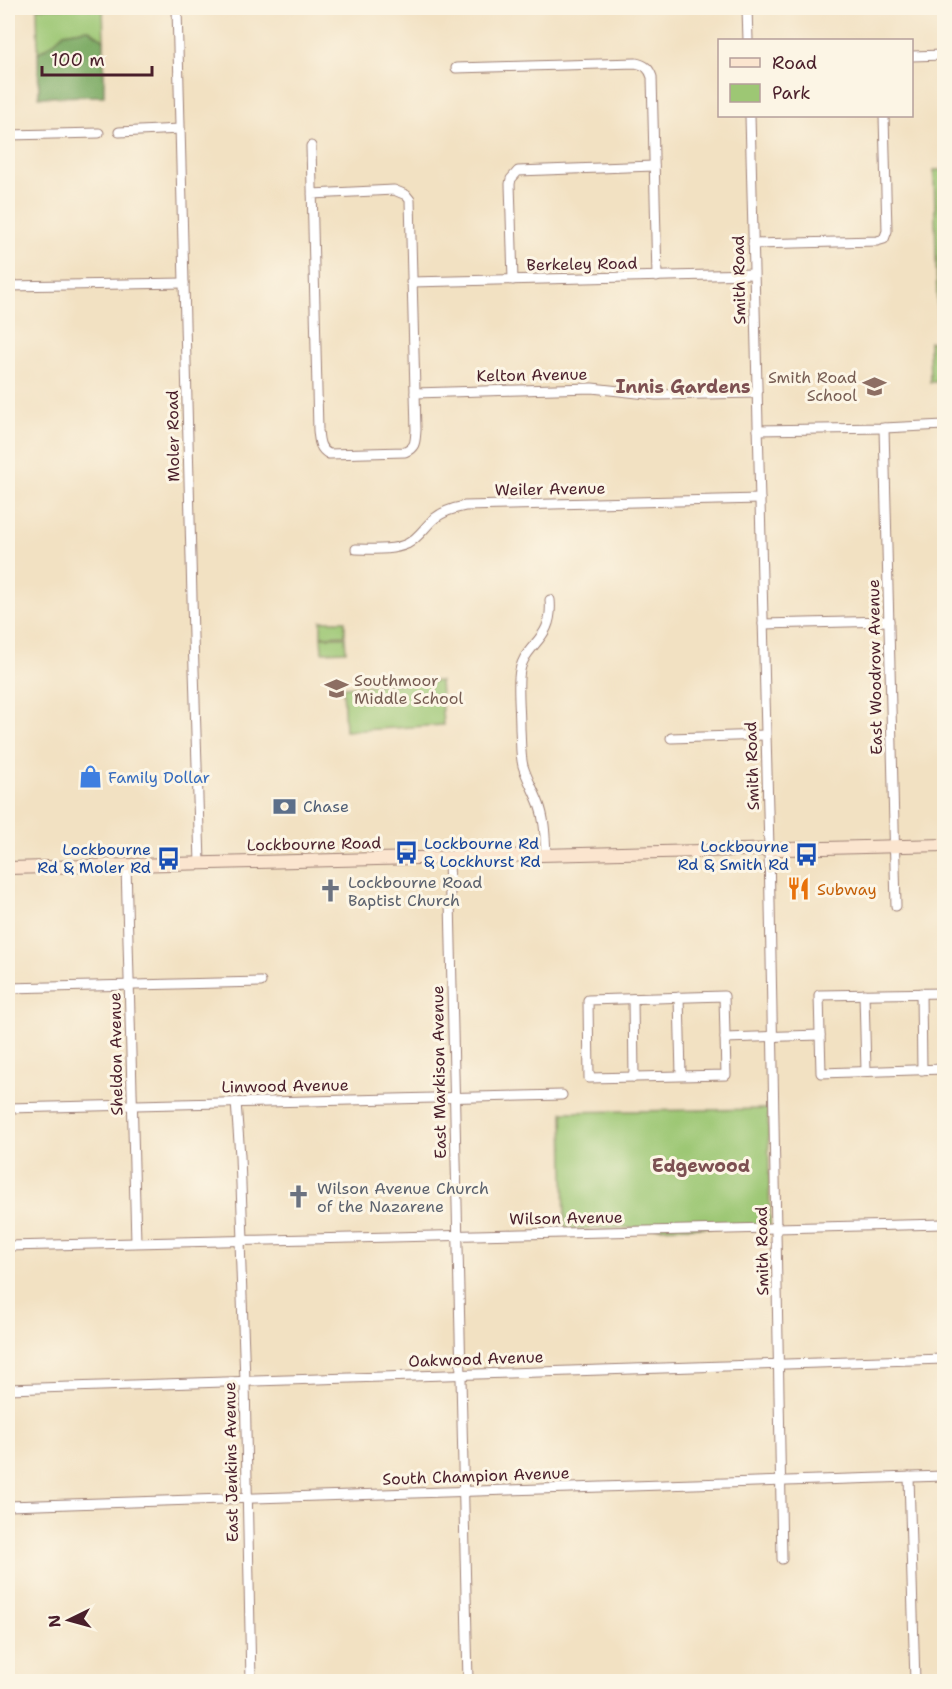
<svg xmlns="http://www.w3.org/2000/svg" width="952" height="1689" font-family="'Shantell Sans',sans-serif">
<rect width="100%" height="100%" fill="#fcf5e5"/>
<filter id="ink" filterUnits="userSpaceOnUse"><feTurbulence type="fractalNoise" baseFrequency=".0167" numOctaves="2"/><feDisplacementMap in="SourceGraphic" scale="12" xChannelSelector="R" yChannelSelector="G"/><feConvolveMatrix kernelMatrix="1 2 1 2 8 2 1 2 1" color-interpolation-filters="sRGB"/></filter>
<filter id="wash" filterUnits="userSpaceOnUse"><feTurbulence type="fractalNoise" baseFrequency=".008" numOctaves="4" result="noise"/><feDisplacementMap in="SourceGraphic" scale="24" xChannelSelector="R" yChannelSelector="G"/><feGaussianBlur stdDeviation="1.35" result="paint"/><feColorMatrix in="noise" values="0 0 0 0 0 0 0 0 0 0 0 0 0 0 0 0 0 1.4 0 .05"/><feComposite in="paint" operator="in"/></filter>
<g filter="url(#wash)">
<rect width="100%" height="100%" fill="#f2e1c2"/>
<g fill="#9dc774" stroke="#747350" stroke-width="1.5">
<polygon points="37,8 103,8 104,40 87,29 64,33 51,45 38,53"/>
<polygon points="934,170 944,170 944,382 930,382 929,342 938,341"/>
<polygon points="321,621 345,621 345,635 321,636"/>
<polygon points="321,637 345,637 346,651 322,652"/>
<polygon points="440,681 443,725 345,731 343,687"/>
<polygon points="768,1109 770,1226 565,1229 563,1112"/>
</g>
<polygon fill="#7eac66" stroke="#646648" stroke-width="1.5" points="88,29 104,40 104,96 39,97 38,53 51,45 64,33"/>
</g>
<g filter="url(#ink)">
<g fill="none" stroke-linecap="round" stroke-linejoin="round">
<defs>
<g id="minor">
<polyline points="177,8 193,637 200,863"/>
<polyline points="747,8 748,40"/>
<polyline points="912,56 944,55"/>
<path d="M456,68l180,-5c9,2 13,5 16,14l5,200"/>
<polyline points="750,116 769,849 782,1559"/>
<polyline points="119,132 180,129"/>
<polyline points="8,135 99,133"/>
<path d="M311,146l7,284c1,10 1,19 11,24l76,-2c11,-5 10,-10 11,-22l-6,-230 -4,-5 -12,-5 -82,4"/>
<polyline points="753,244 877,241 884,239 887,231 884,116"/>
<polyline points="513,280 510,184 511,179 518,171 654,166"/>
<polyline points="411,282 753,274"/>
<polyline points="8,286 184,283"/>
<polyline points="415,393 592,388 656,395 757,393"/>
<polyline points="884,428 896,906"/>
<polyline points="758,430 884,428 944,425"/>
<path d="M356,549c17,0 35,2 51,-5 12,-6 18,-18 28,-26 9,-7 19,-10 30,-12l295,-7"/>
<polyline points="763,624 889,621"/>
<polyline points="671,738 765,735"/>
<path d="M546,854c-1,-17 -1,-34 -7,-50 -5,-13 -12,-25 -16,-38 -3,-12 -2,-25 -3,-37 0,-17 -2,-34 -1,-51 2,-36 35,-34 31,-78"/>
<polyline points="449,857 468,1682"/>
<polyline points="126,865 136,1242"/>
<polyline points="8,988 261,982"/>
<polyline points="921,993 922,1070"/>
<polyline points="944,993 819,995 821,1073 944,1069"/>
<polyline points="864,994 866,1071"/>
<polygon points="724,996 726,1075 589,1078 588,1000"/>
<polyline points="679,997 681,1075"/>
<polyline points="633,999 634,1077"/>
<polyline points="725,1038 820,1035"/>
<polyline points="236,1102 240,1156 243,1241"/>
<polyline points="8,1108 562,1095"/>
<polyline points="240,1241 245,1381 251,1682"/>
<polyline points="8,1246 944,1224"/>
<polyline points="8,1389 944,1359"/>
<polyline points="909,1477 915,1682"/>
<polyline points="8,1506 944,1476"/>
</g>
<polyline id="secondary" points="8,868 944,845"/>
</defs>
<use href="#minor" stroke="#9e8076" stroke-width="11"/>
<use href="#secondary" stroke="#9e8076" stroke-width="14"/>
<use href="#minor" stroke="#fff" stroke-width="9"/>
<use href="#secondary" stroke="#fbe5cf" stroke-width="12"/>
</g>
</g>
<defs>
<symbol id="school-bare" viewBox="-9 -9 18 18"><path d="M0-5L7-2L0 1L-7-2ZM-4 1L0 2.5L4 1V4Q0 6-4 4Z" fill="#8d6e63" stroke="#fcf5e5" stroke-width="2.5" paint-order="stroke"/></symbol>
<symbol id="shop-bare" viewBox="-9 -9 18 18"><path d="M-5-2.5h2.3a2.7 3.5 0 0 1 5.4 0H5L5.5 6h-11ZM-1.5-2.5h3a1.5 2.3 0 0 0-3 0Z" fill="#3f7fe0" stroke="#fcf5e5" stroke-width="2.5" paint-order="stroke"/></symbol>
<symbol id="bank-bare" viewBox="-9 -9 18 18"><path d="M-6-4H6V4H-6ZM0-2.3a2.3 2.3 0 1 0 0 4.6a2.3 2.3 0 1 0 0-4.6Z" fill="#5c6f8a" stroke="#fcf5e5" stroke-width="2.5" paint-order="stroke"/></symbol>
<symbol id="bus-bare" viewBox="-9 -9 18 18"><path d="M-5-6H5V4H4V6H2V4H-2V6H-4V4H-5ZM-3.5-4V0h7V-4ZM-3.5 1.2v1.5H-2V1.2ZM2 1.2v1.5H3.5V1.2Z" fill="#1a4fb4" stroke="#fcf5e5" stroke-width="2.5" paint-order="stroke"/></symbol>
<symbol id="restaurant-bare" viewBox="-9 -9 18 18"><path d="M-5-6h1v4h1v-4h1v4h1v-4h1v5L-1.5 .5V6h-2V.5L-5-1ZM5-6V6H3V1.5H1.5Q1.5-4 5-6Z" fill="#e8710a" stroke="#fcf5e5" stroke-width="2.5" paint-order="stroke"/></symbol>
<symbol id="church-bare" viewBox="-9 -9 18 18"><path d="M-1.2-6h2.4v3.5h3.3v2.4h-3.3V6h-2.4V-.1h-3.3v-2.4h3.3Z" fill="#6b7280" stroke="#fcf5e5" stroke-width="2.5" paint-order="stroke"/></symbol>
</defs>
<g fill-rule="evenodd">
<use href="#school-bare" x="858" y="370" width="33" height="33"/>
<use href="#school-bare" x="320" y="672" width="33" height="33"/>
<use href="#shop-bare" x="74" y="760" width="33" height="33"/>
<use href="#bank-bare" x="268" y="790" width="33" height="33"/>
<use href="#bus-bare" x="390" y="836" width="33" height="33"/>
<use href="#bus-bare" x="790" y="838" width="33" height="33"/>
<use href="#bus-bare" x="152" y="842" width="33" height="33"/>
<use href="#restaurant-bare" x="782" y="872" width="33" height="33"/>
<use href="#church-bare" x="314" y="874" width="33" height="33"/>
<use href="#church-bare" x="282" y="1180" width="33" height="33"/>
</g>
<g text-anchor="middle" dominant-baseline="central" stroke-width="6" stroke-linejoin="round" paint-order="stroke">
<g font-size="16" fill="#4a1f2b" stroke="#fcf5e5">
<text transform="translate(582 264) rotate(-1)">Berkeley Road</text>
<text transform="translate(739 280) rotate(-91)">Smith Road</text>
<text transform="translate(532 375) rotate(-1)">Kelton Avenue</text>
<text transform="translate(173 436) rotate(-91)">Moler Road</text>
<text transform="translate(550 489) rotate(-1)">Weiler Avenue</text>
<text transform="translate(875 667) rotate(-91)">East Woodrow Avenue</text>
<text transform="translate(752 766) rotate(-92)">Smith Road</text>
<text transform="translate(314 844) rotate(-1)">Lockbourne Road</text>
<text transform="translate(116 1054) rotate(-91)">Sheldon Avenue</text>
<text transform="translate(439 1072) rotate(-91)">East Markison Avenue</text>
<text transform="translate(285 1086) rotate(-1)">Linwood Avenue</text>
<text transform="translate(566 1218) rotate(-1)">Wilson Avenue</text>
<text transform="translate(762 1251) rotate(-91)">Smith Road</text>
<text transform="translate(476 1359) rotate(-2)">Oakwood Avenue</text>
<text transform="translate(231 1462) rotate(-91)">East Jenkins Avenue</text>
<text transform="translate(476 1476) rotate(-2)">South Champion Avenue</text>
</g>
<g font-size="16" fill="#785e54" stroke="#fcf5e5" text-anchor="end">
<text x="857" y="377">Smith Road<tspan x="857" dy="18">School</tspan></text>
<text x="354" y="680" text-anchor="start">Southmoor<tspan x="354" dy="18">Middle School</tspan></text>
</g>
<g font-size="16" fill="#366cbe" stroke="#fcf5e5" text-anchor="start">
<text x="108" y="777">Family Dollar</text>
</g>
<g font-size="16" fill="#4e5e75" stroke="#fcf5e5" text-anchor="start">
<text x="303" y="806">Chase</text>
</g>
<g font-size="16" fill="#164399" stroke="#fcf5e5" text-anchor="end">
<text x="424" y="843" text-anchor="start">Lockbourne Rd<tspan x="424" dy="18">&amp; Lockhurst Rd</tspan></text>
<text x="789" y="846">Lockbourne<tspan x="789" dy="18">Rd &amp; Smith Rd</tspan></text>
<text x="151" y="849">Lockbourne<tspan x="151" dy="18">Rd &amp; Moler Rd</tspan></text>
</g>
<g font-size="16" fill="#5b616d" stroke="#fcf5e5" text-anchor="start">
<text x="348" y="882">Lockbourne Road<tspan x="348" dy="18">Baptist Church</tspan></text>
<text x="317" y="1188">Wilson Avenue Church<tspan x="317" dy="18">of the Nazarene</tspan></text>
</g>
<g font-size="16" fill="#c56008" stroke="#fcf5e5" text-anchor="start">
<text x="817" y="889">Subway</text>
</g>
<g font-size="18" font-weight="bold" fill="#7d5052" stroke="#fcf5e5">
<text x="683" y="387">Innis Gardens</text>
<text x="701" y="1166">Edgewood</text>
</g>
</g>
<rect width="952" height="1689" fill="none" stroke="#fcf5e5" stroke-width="30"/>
<rect x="718" y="39" width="195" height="78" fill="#fcf5e5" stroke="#b59f9b" stroke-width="1.5"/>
<rect x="730" y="58" width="30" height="9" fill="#fbe5cf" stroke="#b59f9b" stroke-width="1.5"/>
<text x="772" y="69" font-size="18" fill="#4a1f2b">Road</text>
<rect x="730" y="84" width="30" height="18" fill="#9dc774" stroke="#b59f9b" stroke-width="1.5"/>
<text x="772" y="99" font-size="18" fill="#4a1f2b">Park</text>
<g transform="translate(69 1620) rotate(265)" stroke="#fcf5e5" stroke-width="4.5" paint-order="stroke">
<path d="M0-4.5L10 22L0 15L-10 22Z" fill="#4a1f2b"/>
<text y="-9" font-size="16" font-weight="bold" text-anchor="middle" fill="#4a1f2b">N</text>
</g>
<path d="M42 66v9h110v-9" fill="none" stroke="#4a1f2b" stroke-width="3"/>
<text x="51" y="66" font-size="18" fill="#4a1f2b" stroke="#fcf5e5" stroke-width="4.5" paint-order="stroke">100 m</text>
</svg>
